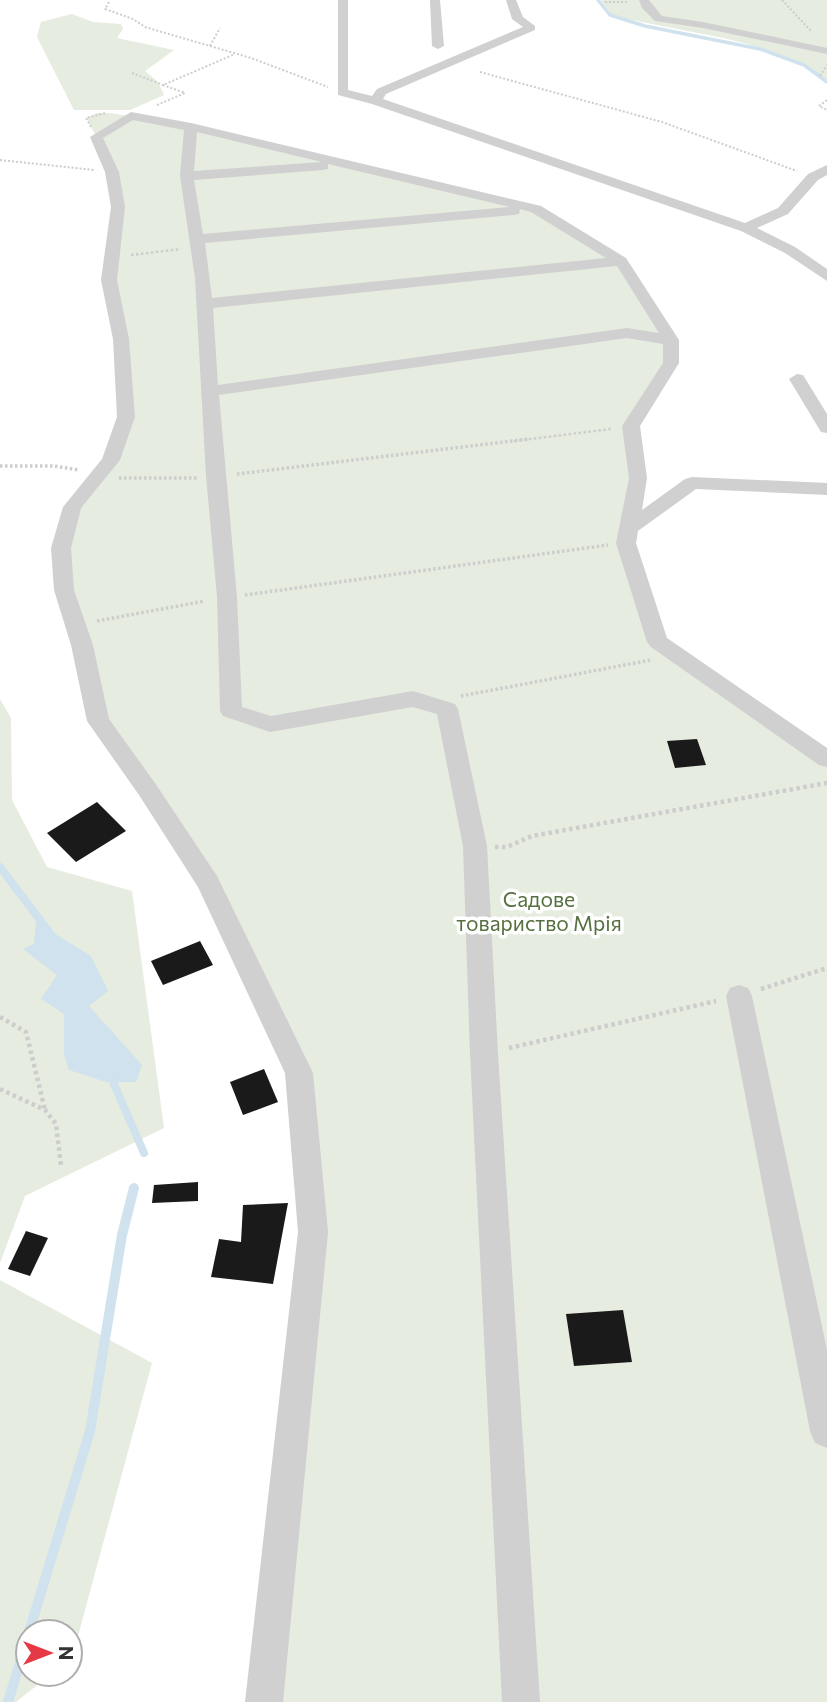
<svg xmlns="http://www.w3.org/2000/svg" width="827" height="1702" font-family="Commissioner,sans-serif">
<rect width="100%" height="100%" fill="#fff"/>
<g fill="#e6ecdf">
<path d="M601,0h226v80c-61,-44 -144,-46 -215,-65z"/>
<polygon points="72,14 93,22 121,24 123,29 117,38 174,50 145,71 158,82 164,95 130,110 74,110 37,37 41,22"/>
<polygon points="97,113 110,113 191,127 536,209 621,261 671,340 671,363 631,426 638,478 626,542 658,642 827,759 827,1702 264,1702 313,1232 299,1073 208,883 98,721 64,590 72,507 111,460 126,417 109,280 118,207 105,155 87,118"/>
<polygon points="0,699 11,718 12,800 47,867 132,891 164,1128 25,1196 0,1263"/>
<polygon points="0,1280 152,1363 72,1658 70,1659 70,1632 28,1632 28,1674 51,1674 16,1702 0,1702"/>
</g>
<polygon fill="#cfe2ee" points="36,922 91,956 108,991 89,1006 142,1065 136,1082 106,1082 69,1070 64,1055 64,1014 41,999 57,975 23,949 34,944"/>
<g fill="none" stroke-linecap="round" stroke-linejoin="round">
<polyline stroke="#cfe2ee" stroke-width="3.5" points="598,0 610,15 645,26 760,49 804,65 827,82"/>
<g stroke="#cfe2ee" stroke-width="8">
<polyline points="0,867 52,936"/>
<polyline points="110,1075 144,1153"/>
</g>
<g stroke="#cfe2ee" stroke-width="10">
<polyline points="29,1632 90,1431 122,1235 134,1188"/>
<polyline points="8,1702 28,1636"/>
</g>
</g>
<g fill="#1a1a1a">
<polygon points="697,739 706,765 675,768 667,741"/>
<polygon points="97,802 126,831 76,862 47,833"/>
<polygon points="200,941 213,965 163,985 151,961"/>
<polygon points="264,1069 278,1102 243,1115 230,1082"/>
<polygon points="198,1182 198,1201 152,1203 154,1185"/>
<polygon points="288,1203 273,1284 211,1277 219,1239 241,1242 243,1205"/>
<polygon points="26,1231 48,1238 30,1276 8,1269"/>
<polygon points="623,1310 632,1362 574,1366 566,1314"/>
</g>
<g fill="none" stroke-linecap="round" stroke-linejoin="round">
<g stroke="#cdcdcd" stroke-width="2" stroke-dasharray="2 2" stroke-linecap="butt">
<polyline points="782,0 812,32"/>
<polyline points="109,2 105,9 133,19 145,27 251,58 328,87"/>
<polyline points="605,2 628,2"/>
<polyline points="210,46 220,28"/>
<polyline points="480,72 662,122 797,171"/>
<polyline points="132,73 163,85"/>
<polyline points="820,76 827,65"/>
<polyline points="827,100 819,106 827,110"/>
<polyline points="157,105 185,93 163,85 235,54"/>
<polyline points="91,127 86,118 106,113"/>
<polyline points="0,160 94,170"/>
</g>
<g stroke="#cdcdcd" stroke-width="2.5" stroke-dasharray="2.5 2.5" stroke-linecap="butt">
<polyline points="131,255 181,249"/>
<polyline points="514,441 611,429"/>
</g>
<g stroke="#cdcdcd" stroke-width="3.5" stroke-dasharray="2.5 2.5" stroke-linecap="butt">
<polyline points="0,466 54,466 79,470"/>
<polyline points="237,474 529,439"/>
<polyline points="119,478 197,478"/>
<polyline points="245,595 608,545"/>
<polyline points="97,621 205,601"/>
<polyline points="461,696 651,660"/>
</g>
<g stroke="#cdcdcd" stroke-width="4.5" stroke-dasharray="3.5 3.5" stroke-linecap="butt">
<polyline points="495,847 507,847 532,836 827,783"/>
<polyline points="761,989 827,968"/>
<polyline points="0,1017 26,1032 45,1110"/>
<polyline points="509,1048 716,1001"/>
<polyline points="0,1089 45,1110 56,1124 61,1166"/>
</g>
<g fill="#d0d0d0" fill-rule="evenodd">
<polygon points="338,0 348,0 348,90 372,96 377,89 523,27 512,19 506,0 516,0 523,17 535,26 535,30 386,94 383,99 745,223 778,208 808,174 827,165 827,175 818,180 788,214 757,228 795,247 827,269 827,281 785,253 741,231 372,104 338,95"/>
<polygon points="430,0 440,0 444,46 438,49 432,46"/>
<polygon points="639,0 649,0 662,16 703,22 827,48 827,54 703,28 655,21 642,8"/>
<path d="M131,112l60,11 350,83 85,52 53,82v23l-39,63 7,52 -5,32 43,-31 7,-2 135,6v12l-131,-6 -58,42 -2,12 31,95 160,110v19l-8,-2 -168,-118 -4,-5 -31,-99 13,-65 -7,-52 41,-63v-19l-36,-6 -408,57 18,202 5,110 29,9 142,-25 42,13 3,5 29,137 11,208 42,648h-38l-32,-648 -7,-208 -26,-132 -24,-7 -143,25 -47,-16 -3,-5 -3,-114 -11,-121 -11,-198 -15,-102 4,-46 -51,-10 -30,18 16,34 6,35 -8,73 12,59 6,78 -15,43 -39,48 -10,40 3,42 19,55 16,74 46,64 62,93 96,197 15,159 -45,470h-38l53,-470 -13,-159 -87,-186 -59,-92 -52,-74 -16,-76 -17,-55 -3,-42 12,-41 39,-48 15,-42 -4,-78 -12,-59 10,-73 -6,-35 -15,-35zM197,132l125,30 -128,9zM328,164l182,43 -307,27 -9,-54 129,-10 5,-1zM520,209l11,3 75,46 -394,40 -7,-55 309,-28 5,-1zM617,266l42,67 -32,-5 -409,57 -5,-77z"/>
<polygon points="797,374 803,375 827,414 827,433 821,432 789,379"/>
<polygon points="739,985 748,988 752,996 827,1350 827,1448 815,1443 810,1431 726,996 730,988"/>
</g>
</g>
<g text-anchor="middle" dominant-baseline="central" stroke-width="7" stroke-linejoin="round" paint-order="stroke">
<g font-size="21" fill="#56703f" stroke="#fff">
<text x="539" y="898">Садове<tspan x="539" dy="24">товариство Мрія</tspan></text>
</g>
</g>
<g transform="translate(49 1653) rotate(90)"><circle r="33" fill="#ffffff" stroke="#adadad" stroke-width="2"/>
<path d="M0-5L12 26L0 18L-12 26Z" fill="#e63946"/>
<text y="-10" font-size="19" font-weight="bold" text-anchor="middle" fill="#333333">N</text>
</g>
</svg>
